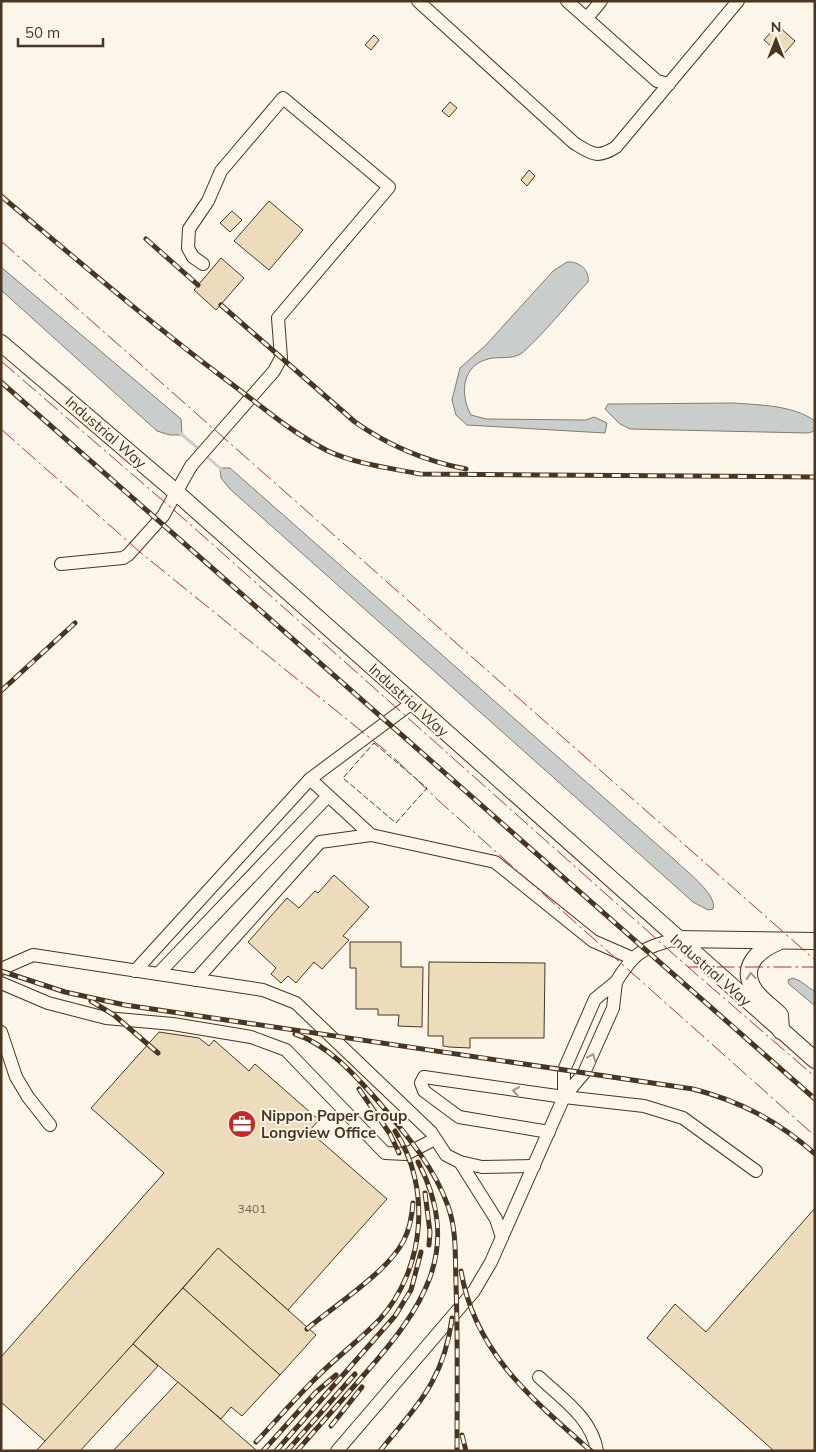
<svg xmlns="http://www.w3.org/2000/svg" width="816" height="1452" font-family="Mulish,sans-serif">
<rect width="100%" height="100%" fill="#fbf6e9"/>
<g fill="#c9cecd" stroke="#887966">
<path d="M567,262c12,-1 23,8 21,20 -22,23 -42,50 -66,71 -9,7 -24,3 -34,6 -27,7 -28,36 -17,56l15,4 100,1 8,-3 13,6 -2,10 -138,-8 -11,-10 -4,-15 8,-32 26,-23 67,-74z"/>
<polygon points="1,267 181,419 182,435 170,435 157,431 1,290"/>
<path d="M733,403c26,2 60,2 82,18v10l-7,2 -178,-4 -10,-5 -15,-15 3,-5h5z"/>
<path d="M220,468h10l447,394c9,9 41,33 36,47l-5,1 -15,-8 -463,-413 -9,-11z"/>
<polygon points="793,978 800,981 815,992 815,1006 789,984 788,980"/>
</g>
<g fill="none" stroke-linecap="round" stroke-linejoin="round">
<g stroke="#c9cecd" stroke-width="3">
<polyline points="180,433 200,450"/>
<polyline points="204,454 222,470"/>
</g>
</g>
<g fill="#ecdcbc" stroke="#4a3520">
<polygon points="777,25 795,41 782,56 764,40"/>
<polygon points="374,35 379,40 371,50 365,45"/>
<polygon points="450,102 457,108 449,117 442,111"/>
<polygon points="529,170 535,176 527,186 521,180"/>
<polygon points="269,201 303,230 269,270 234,241"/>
<polygon points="232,211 242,220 230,232 220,223"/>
<polygon points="221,258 244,278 216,310 194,290"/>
<polygon points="334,875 369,907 343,936 349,940 322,969 314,962 296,983 288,976 281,983 271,974 276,968 248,942 287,898 299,908 315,891 318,893"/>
<polygon points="350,942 401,942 401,967 423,967 422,1027 398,1026 399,1015 378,1015 378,1009 356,1009 356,968 350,968"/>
<polygon points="429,962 545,963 544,1038 470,1038 470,1048 449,1047 443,1046 443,1036 428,1036"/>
<polygon points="159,1032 199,1038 209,1046 214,1040 249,1071 255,1064 319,1120 309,1131 387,1199 288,1310 218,1248 46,1442 1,1402 1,1357 164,1173 91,1108"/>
<polygon points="815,1208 815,1451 774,1451 647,1338 675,1304 706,1332"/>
<polygon points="218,1248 316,1335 280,1375 183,1288"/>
<polygon points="183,1288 280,1375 242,1416 231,1407 221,1419 133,1344"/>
<polygon points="133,1344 158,1366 80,1451 36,1451"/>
<polygon points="178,1382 256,1450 255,1451 113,1451"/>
</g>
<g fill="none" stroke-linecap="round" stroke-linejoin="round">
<defs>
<g id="minor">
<path d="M418,1l156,142c18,11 23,16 42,4l122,-146"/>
<polyline points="567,1 657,81 669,84"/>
<polyline points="587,18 601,1"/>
<polyline points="61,564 123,558 128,555 163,516 191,466 274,371 281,358 278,318 389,187 283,98 221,171 208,201 189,229 188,248 193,257 203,264"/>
<polyline points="412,703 310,779 371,835 495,862 593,941 632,958"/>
<polyline points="1,969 33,955 263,990 296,1003 431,1132 446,1155 460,1162 482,1167 534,1166"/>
<polyline points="135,971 310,779"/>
<polyline points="158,974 328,796"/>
<polyline points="196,980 320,842 371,835"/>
<path d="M616,982c19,-31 26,-33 59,-43"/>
<polyline points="1,983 48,1003 106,1018 173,1024 251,1037 286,1050 385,1153 406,1154 435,1139"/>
<polyline points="1,1032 16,1077 28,1097 50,1125"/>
<polyline points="549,1132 459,1117 424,1091 421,1083 424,1077 564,1097 644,1106 683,1118 756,1171"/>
<polyline points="460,1162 496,1219 502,1237"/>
<path d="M539,1377c22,21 53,41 58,74"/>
<polyline points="337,1451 474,1291 491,1262 564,1097 584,1073 613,1008 616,982 595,999 564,1070 564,1097"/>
</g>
<g id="major">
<polyline points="1,343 177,493 815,1060"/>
<polyline points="675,939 815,941"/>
<path d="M778,942c-17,7 -37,22 -26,44 5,11 19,20 28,29l1,16"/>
</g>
</defs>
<use href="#minor" stroke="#4a3520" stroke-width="14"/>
<use href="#major" stroke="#4a3520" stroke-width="18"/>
<use href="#minor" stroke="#fbf6e9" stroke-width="12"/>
<use href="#major" stroke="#fbf6e9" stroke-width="16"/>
<defs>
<g id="rail">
<path d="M1,196c74,62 147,125 224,183 34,25 65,53 103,72 28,13 62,17 92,23l395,3"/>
<polyline points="146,239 198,285"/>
<path d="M221,305l134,117c34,24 70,39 111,47"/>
<polyline points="1,382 815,1099"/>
<polyline points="1,691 75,623"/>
<path d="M1,971l64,21 60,13 568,84c47,12 85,32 122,65"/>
<polyline points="91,1001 114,1015 158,1053"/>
<path d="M295,1034c32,10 60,41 82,66 27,32 57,66 71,106 9,25 7,52 8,78 2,56 1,111 1,167"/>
<polyline points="359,1089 390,1134 399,1153"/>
<polyline points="425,1193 430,1232 429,1245"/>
<path d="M461,1271c14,82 71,128 130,180"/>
<path d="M307,1329c28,-24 81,-57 97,-89 6,-12 8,-24 9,-37"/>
<polyline points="331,1426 362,1387"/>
<polyline points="462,1435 466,1451"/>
<path d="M256,1442c19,-20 37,-41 57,-61 21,-22 46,-40 67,-62 45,-50 52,-132 15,-188"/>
<polyline points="263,1451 315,1393 336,1375"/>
<polyline points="276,1451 395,1316 411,1290 421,1252"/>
<polyline points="287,1451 355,1374"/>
<path d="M297,1451c22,-25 44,-50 66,-75 58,-66 102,-125 55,-214"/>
<path d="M380,1451c38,-47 64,-71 72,-133"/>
</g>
</defs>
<use href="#rail" stroke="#4a3520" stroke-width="5"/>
<use href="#rail" stroke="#fbf6e9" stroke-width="3" stroke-dasharray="9" stroke-linecap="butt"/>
<polygon stroke="#4a3520" stroke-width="1" stroke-dasharray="6 2.5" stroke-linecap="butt" points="374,743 427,788 396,823 343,778"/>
<g stroke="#c62828" stroke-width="1" stroke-dasharray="18 4 2.5 4" stroke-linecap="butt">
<polyline points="1,241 815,960"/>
<polyline points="1,361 183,518 688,967 814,1076"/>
<polyline points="1,429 141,553 391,755 439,801 815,1136"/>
<polyline points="688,967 815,967"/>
</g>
</g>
<defs><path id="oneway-chevron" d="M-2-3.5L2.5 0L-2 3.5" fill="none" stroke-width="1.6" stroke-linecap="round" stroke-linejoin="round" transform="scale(1.25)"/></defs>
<g stroke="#a29684">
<use href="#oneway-chevron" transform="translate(751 976) rotate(-95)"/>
<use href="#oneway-chevron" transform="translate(592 1057) rotate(-66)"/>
<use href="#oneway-chevron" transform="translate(516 1091) rotate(-172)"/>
</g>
<defs>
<symbol id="office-disc" viewBox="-11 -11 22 22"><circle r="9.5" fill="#c62828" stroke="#fbf6e9"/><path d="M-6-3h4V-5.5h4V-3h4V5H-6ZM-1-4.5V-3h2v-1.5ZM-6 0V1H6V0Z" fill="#fff"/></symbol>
</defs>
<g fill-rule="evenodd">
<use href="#office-disc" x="226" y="1108" width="32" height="32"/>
</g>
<g text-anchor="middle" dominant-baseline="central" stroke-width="4" stroke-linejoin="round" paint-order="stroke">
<g font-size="12" fill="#725f47">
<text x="252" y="1208">3401</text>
</g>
<g font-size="15" fill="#4a3520" stroke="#fbf6e9">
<text transform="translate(106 432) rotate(41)">Industrial Way</text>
<text transform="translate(409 700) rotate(42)">Industrial Way</text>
<text transform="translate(711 970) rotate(41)">Industrial Way</text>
</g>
<g font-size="15" font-weight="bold" fill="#4a3520" stroke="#fbf6e9" text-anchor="start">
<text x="261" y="1115">Nippon Paper Group<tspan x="261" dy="17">Longview Office</tspan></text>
</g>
</g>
<rect width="816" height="1452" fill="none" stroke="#4a3520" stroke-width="5"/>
<g transform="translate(776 40)" stroke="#fbf6e9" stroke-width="4" paint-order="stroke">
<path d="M0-4L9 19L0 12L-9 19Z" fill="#4a3520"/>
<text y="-8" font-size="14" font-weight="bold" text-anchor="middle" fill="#4a3520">N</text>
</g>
<path d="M18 38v8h85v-8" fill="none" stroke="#4a3520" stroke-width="2.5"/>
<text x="25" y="38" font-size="15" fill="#4a3520" stroke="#fbf6e9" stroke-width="4" paint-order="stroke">50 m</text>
</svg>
